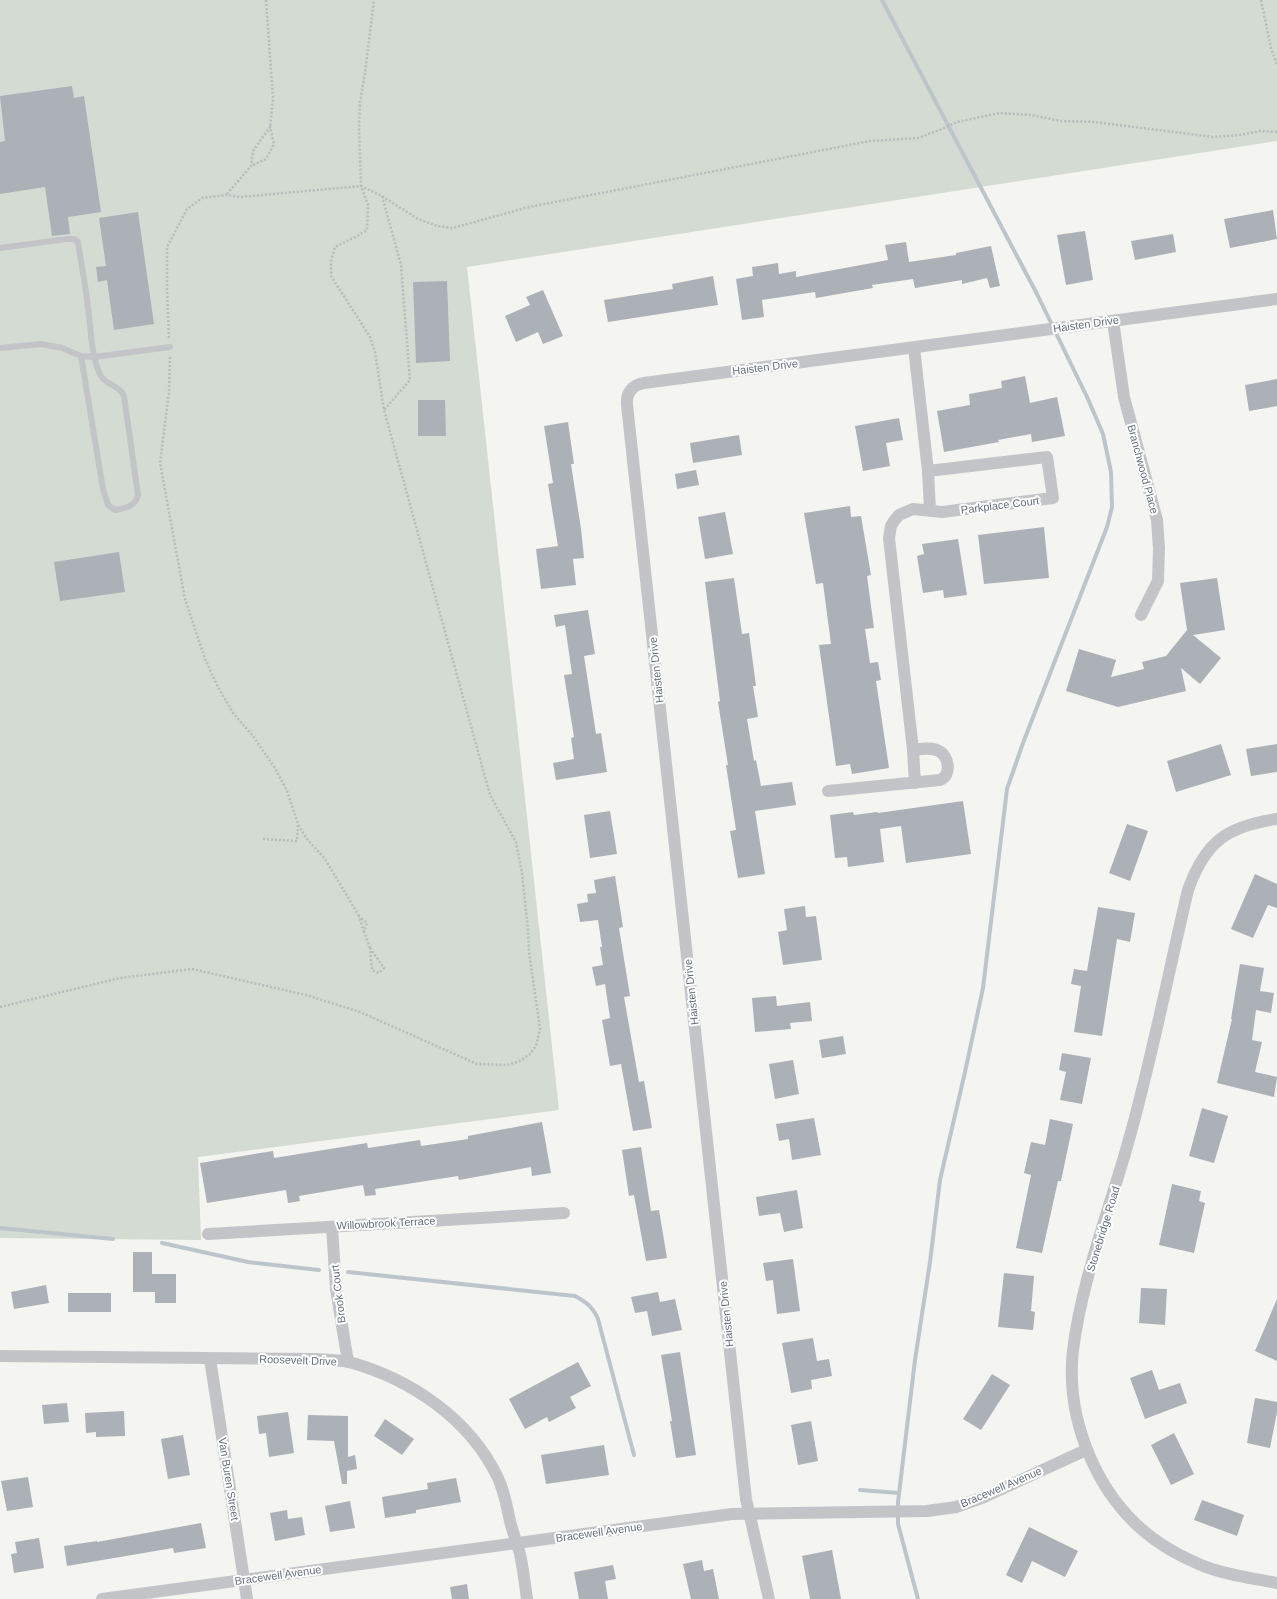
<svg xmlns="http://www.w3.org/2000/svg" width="1277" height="1599" font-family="Arial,sans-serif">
<rect width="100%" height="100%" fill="#f4f4f1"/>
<polygon fill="#d4dbd2" points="0,0 1277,0 1277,141 467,267 559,1110 198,1157 201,1240 0,1238"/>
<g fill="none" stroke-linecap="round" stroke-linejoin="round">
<g stroke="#bdc5cc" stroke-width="4">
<polyline points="882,0 1037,294 1088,399 1103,434 1111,472 1112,507 1107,527 1023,743 1007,789 983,988 965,1072 940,1180 930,1262 915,1360 898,1502 898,1524 918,1599"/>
<polyline points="0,1228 113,1239"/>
<polyline points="162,1243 248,1262 319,1270"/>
<path d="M348,1272l227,24c11,6 18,11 23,23l36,136"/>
<polyline points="860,1490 899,1493"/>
</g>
</g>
<g fill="#acb1b7">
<polygon points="72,86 74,98 84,96 101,212 68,217 70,234 52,236 45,187 0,194 0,142 5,141 0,96"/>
<polygon points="1273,210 1277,239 1230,248 1224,219"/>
<polygon points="138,212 154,324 114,330 107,280 98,282 96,267 106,266 99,218"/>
<polygon points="1085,231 1093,280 1066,285 1057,235"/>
<polygon points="1173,234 1176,252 1135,260 1131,241"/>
<polygon points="906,242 909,262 956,255 956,253 991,246 1000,286 990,288 987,278 962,284 962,280 915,288 913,279 872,285 873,288 816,298 815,292 762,300 764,317 742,320 736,279 753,276 752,267 778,263 779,274 796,271 796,277 888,260 885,245"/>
<polygon points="713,276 718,305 608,322 604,300 673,289 672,284"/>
<polygon points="447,281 450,361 416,363 413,282"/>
<polygon points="543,290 563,336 543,344 538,332 516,342 505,316 530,305 526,297"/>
<polygon points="1025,376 1030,403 1057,397 1065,436 1032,442 1031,434 998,440 999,442 944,452 937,411 970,405 969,394 1002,388 1001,381"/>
<polygon points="1277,379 1277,406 1249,411 1245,385"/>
<polygon points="418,400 445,400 446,436 418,436"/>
<polygon points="899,418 903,440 886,443 890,466 863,471 855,426"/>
<polygon points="568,422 574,464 571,464 581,529 584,558 573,559 576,585 541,589 536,549 558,546 548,484 553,483 544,426"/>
<polygon points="739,435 742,455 693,463 690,443"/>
<polygon points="696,470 699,485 677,489 675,474"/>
<polygon points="850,506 851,517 861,516 871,575 867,576 874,628 865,629 870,663 878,662 881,680 876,681 889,768 852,774 850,764 836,766 819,645 831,644 823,583 816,584 804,513"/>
<polygon points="725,512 733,554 705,559 698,517"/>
<polygon points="1044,527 1049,578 984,584 978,535"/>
<polygon points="958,539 967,595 944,598 943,590 923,593 917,556 924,554 922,544"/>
<polygon points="119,552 125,592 60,601 54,562"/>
<polygon points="734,578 742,634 749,633 756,686 753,686 758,717 747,719 754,761 756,760 761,786 792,782 796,805 755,811 765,874 738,878 730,831 736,830 726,765 728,765 718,702 720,701 705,582"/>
<polygon points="1217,578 1225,630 1193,635 1221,658 1200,684 1181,668 1186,691 1118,707 1066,691 1079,649 1116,660 1111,677 1144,669 1142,662 1166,656 1187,630 1180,583"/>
<polygon points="588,610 595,654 584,656 596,734 601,733 607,772 556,780 553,763 574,759 571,738 574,737 564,675 572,674 565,625 556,627 554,615"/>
<polygon points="1221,744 1231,775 1176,792 1167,761"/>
<polygon points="1277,744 1277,772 1251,776 1246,749"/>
<polygon points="963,801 971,854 906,863 901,826 880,829 884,862 848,867 847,857 835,858 830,815 853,812 854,815 877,812 878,813"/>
<polygon points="610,811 617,854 590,858 584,815"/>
<polygon points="1127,824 1148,831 1130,881 1109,873"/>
<polygon points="1255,874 1277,884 1277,908 1268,905 1253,938 1231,929"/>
<polygon points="615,876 623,927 619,928 630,996 624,997 639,1082 644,1081 652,1128 633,1131 621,1064 610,1066 602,1020 610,1018 605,984 596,986 592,967 603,965 600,947 602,947 598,920 580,922 577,904 588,902 587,894 596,893 594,880"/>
<polygon points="805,906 806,917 816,916 822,960 783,965 778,932 787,930 784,909"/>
<polygon points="1098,907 1135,913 1130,942 1117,939 1102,1036 1074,1032 1081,986 1071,984 1074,969 1087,971"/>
<polygon points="1240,964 1264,968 1260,991 1274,993 1271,1013 1256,1010 1252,1040 1262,1042 1255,1072 1277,1077 1274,1097 1217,1083 1232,1019 1231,1019"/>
<polygon points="776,996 777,1006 810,1002 812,1021 790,1023 791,1029 755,1032 752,998"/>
<polygon points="843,1036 846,1054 822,1058 819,1040"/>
<polygon points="1062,1053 1091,1058 1082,1104 1060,1100 1066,1072 1059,1070"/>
<polygon points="793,1060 799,1094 775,1099 769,1064"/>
<polygon points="1202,1108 1228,1116 1214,1163 1189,1156"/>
<polygon points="814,1118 821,1155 792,1160 789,1139 779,1141 776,1124"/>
<polygon points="1050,1119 1073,1124 1061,1181 1058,1181 1042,1253 1016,1248 1031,1175 1024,1173 1031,1142 1045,1145"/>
<polygon points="542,1122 551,1173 532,1176 531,1167 459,1180 458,1176 375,1189 376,1195 365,1196 363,1185 299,1196 300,1201 288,1203 286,1190 207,1203 200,1163 273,1151 274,1158 367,1143 368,1148 420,1140 421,1146 468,1139 468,1136"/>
<polygon points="641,1147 651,1211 659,1210 667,1258 646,1261 634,1195 629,1196 622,1150"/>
<polygon points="1172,1184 1201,1191 1199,1201 1205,1203 1194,1253 1159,1245"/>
<polygon points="797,1190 803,1228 784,1232 780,1213 759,1216 756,1197"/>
<polygon points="133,1252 152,1252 152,1274 176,1274 176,1303 155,1303 155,1292 133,1292"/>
<polygon points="793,1259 800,1311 777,1314 773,1280 766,1281 763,1263"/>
<polygon points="1004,1273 1034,1276 1031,1311 1035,1312 1033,1330 998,1327"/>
<polygon points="46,1285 49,1303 14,1309 11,1292"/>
<polygon points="1141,1288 1167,1289 1165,1325 1139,1323"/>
<polygon points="658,1292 660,1302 675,1299 682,1330 652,1336 647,1311 635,1313 631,1297"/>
<rect x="68" y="1293" width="43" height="19"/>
<polygon points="1277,1299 1277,1361 1255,1351"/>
<polygon points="813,1338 817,1361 829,1359 832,1376 811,1380 812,1389 791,1393 782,1343"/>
<polygon points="680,1352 696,1455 676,1458 670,1421 672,1421 661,1355"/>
<polygon points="578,1362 591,1386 570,1397 576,1408 549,1422 547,1417 525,1429 509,1399"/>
<polygon points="1152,1370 1159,1390 1180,1383 1187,1403 1145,1419 1130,1378"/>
<polygon points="992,1374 1010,1385 981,1430 963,1419"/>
<polygon points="1255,1398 1277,1402 1277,1412 1270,1448 1247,1443"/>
<polygon points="67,1403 69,1422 44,1424 42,1405"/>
<polygon points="124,1411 125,1436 96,1437 96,1432 86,1433 85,1413"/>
<polygon points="288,1412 294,1453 269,1457 266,1433 259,1434 257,1416"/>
<polygon points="308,1415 348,1416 348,1457 355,1455 357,1469 347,1471 347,1484 342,1484 334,1441 307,1440"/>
<polygon points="385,1419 414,1439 402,1455 374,1436"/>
<polygon points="811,1421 818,1461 798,1465 791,1425"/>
<polygon points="1174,1433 1194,1474 1171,1485 1151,1445"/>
<polygon points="183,1435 190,1475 168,1479 161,1439"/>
<polygon points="604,1445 609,1475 546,1484 541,1455"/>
<polygon points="28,1477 33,1507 7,1511 1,1481"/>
<polygon points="456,1478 461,1502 416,1510 416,1513 385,1518 382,1497 428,1489 427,1483"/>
<polygon points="1202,1500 1244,1515 1237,1536 1194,1520"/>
<polygon points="350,1501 355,1528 330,1532 325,1506"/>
<polygon points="287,1510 288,1519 302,1517 305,1535 275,1541 270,1513"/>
<polygon points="201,1523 206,1548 174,1553 173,1548 67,1566 64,1546 97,1541 97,1542"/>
<polygon points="1029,1527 1078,1551 1065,1577 1032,1561 1022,1583 1006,1575"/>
<polygon points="39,1538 44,1568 14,1573 11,1554 17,1553 15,1542"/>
<polygon points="832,1550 841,1599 810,1599 802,1556"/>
<polygon points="702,1560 704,1571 713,1569 719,1599 691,1599 683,1564"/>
<polygon points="613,1565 616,1579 605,1581 608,1599 579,1599 574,1572"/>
<polygon points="467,1584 469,1599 452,1599 450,1587"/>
</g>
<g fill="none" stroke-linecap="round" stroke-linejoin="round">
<g stroke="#b9bbbd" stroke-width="2.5" stroke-dasharray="2 2" stroke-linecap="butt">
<polyline points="266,0 273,99 270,127"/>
<polyline points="1261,0 1271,48 1277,65"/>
<polyline points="227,194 251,166 253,151 270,127 274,144 266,159 251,166"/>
<polyline points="382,196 401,265 410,380 384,410"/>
<polyline points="169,338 167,291 167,247 187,209 202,198 227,195 240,197 361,186 382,196 418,219 437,226 453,228 529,207 870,141 918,138 942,129 957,122 1000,113 1031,115 1061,121 1095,122 1213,137 1240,135 1260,131 1277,132"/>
<polyline points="170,357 169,392 160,463 185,599 205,659 218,687 233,713 253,736 275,768 287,791 298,824"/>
<polyline points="263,839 297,841 298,824 306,838 325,859 359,916"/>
<polyline points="364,932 359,916 367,923 364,932 370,948"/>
<polygon points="370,948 384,968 379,973 372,970"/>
<path d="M0,1007l120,-29 72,-9 114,26 54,17 117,52 30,1 13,-4 10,-7 6,-8 4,-17 -11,-77 -1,-22 -6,-57 -6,-31 -26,-47 -106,-385 -9,-58 -5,-15 -39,-61v-15l4,-14c11,-6 22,-10 32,-17l1,-25 -7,-19 -2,-58 1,-26 5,-29 9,-73"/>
</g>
<g stroke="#c2c4c8" stroke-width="6">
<path d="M0,248l67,-9h7l4,3c3,22 8,44 10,66 3,21 3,44 11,64 5,14 20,12 25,24l14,99c-3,12 -12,13 -23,15l-7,-5 -5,-16 -22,-133"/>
<polyline points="0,348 41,344 62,348 81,356 94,357 170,347"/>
</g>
<g stroke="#c2c4c8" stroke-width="12">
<polyline points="1113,321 1124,397 1157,520 1159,548 1158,581 1141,615"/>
<polyline points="914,348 928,471 930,510"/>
<polyline points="915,783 913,750 889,538 891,526 894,521 899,515 913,509 942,512 1053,498 1047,457 928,471"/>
<path d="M828,791l112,-11c12,-5 9,-23 -1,-29 -8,-4 -18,-2 -26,-1"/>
<path d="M1277,819c-50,7 -72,23 -89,71 -20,84 -36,169 -60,253 -19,68 -46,136 -55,207 -8,72 26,153 88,194 12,8 26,15 40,21 24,10 51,13 76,18"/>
<polyline points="332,1227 336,1289 348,1362"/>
<polyline points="208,1234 564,1213"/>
<path d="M0,1356l316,3c10,1 22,1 33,3 62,17 121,57 149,116 7,15 9,31 13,47 3,10 6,19 9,29 3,14 5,30 7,45"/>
<polyline points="210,1359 247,1599"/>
<polyline points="102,1599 732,1514 927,1511 956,1507 984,1497 1086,1450"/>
<path d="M769,1599l-23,-100 -119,-1094c-1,-12 5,-20 17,-22l633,-84"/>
</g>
</g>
<g text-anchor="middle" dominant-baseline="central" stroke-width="4" stroke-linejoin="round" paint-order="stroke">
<g font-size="11" fill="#657080" stroke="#fff">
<text transform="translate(1086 324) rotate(-8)">Haisten Drive</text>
<text transform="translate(765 367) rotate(-7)">Haisten Drive</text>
<text transform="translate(1143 469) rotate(75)">Branchwood Place</text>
<text transform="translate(1000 505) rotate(-7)">Parkplace Court</text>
<text transform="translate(656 670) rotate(-96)">Haisten Drive</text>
<text transform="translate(691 992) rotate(-96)">Haisten Drive</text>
<text transform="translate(386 1223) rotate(-3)">Willowbrook Terrace</text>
<text transform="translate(1103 1229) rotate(-73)">Stonebridge Road</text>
<text transform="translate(338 1294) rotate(-97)">Brook Court</text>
<text transform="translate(726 1314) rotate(-96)">Haisten Drive</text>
<text transform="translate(298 1360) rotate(2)">Roosevelt Drive</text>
<text transform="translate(229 1479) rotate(81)">Van Buren Street</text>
<text transform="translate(1001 1487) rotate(-23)">Bracewell Avenue</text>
<text transform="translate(599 1532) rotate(-8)">Bracewell Avenue</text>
<text transform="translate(278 1575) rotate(-8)">Bracewell Avenue</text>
</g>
</g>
</svg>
